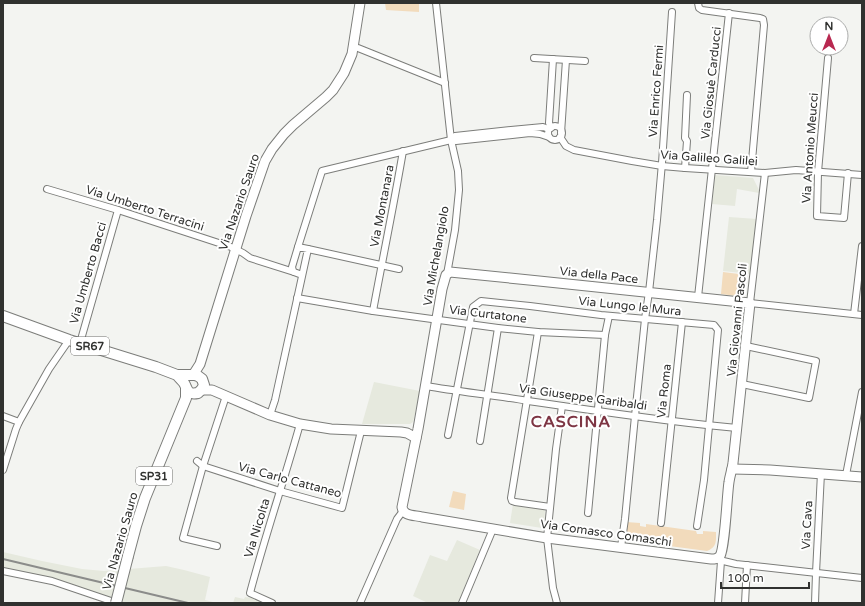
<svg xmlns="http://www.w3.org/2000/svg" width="865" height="606" font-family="'Varela Round',sans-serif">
<rect width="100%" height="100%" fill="#f3f4f1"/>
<g fill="#e6e9de">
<polygon points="715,175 753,178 759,190 759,193 737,189 735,206 712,204"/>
<polygon points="729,217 757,219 750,274 723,271"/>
<polygon points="374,382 420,391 414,418 413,422 410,424 362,424"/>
<polygon points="513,504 544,508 545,511 544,527 542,528 510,523"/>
<polygon points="457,540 480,550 458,603 428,603 413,596 430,555 447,561"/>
<polygon points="3,552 42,561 82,569 104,571 166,566 184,570 210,577 205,600 217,603 126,603 59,581 3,568"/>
<polygon points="235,597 244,599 245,597 252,598 264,603 233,603"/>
</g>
<g fill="#f2dbbc">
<polygon points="385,3 419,3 419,12 386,10"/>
<polygon points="723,272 747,275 744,297 721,294"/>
<polygon points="453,491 466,494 464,510 449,507"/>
<path d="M626,522l14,1v3l6,1v-3l50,7 1,3h6v-3l13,1c0,10 1,15 -9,19l-83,-11z"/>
</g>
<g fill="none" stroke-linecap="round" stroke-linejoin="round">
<defs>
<g id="minor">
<polyline points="436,3 451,140 458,171 459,190 455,230 447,274"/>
<polyline points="698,3 699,8 702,10 760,18 763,19 764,25 751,172"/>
<polyline points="358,48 445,83"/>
<polyline points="534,58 585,61"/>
<polyline points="828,58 818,172 817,216 844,218 848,173"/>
<circle cx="555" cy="133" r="7"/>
<polyline points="551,128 549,123 553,59"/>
<polyline points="561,133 566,60"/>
<polyline points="560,137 566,146 574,150 632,161 662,166 685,168 765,173 796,170 862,175"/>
<polyline points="451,140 456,141 530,133 540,134 549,137"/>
<polyline points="685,168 687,141 685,138 687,95"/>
<polyline points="765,173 750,303 862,315"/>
<polyline points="47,189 118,210 231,247 243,253 250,258 294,272"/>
<polyline points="298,247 322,171 451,140 455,136 511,130 543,127 549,129"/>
<polyline points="308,249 399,269"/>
<polyline points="698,297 729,13"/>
<polyline points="297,298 373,311 498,328 538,332 605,335"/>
<path d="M373,311c10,-54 21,-107 30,-160"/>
<polyline points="854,314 862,246"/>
<polyline points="538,332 511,498 512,501 515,502 550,507"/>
<polyline points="80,343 118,210"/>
<polyline points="742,384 809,398 816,361 746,346"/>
<path d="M426,386c34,6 68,9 102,15 70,10 139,21 209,27"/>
<polyline points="270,415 275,400 308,249 298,247 292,267 293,271 294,272 302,275"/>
<polyline points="3,416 19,422"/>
<polyline points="448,435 473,307 481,301 530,306 601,315 714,325 718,330 704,480 697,526"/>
<polyline points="480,441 498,328"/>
<polyline points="197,461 203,466 280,491 342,508 361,431"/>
<polyline points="3,470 16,429 19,422 49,369 69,340"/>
<polyline points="846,475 862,392"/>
<polyline points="588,513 605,335 609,316"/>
<polyline points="661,523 682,322"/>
<polyline points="217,546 183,538 203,466 226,396"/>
<polyline points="621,547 625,519 635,416 645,319 649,292 657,220 662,163 672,12"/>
<polyline points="715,559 736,564 862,578"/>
<polyline points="3,571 52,581 117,603"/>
<path d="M272,603l-22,-10c15,-57 34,-112 50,-169"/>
<polyline points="360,603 397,519 403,511"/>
<polyline points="462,603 493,529"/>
<polyline points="557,603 553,588 547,538 556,449 562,406"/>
<polyline points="718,603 721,561"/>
<polyline points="745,603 747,565"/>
<polyline points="815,603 816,573 821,473"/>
</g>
<g id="secondary">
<path d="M450,272l89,9 211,22 -17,160c-1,7 -3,12 -4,19 -2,12 -4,66 -9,74 -3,3 -5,3 -9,3l-164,-21 -125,-21c-8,-2 -19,-1 -20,-10l16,-78 24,-140 4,-14z"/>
<polyline points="193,375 200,364 246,216 265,161 272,149 284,134 293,125 326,97 333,90 344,73 352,54 360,3"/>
<polyline points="201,390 212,390 270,415 300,424 331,429 401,432 407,433 416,438"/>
<polyline points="732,469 770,470 862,477"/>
</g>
<g id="primary">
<path d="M3,316l66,24 87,27 21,8h18l3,1 4,3 2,6 -2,4 -4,4c-11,2 -10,-3 -14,-10 -2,-3 -5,-5 -7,-8"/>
<polyline points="128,556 136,526 145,498 186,398 186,389"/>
</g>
</defs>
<use href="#minor" stroke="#7c7d7a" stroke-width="8"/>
<use href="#secondary" stroke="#7c7d7a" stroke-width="11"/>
<use href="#primary" stroke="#7c7d7a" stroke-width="12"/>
<use href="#minor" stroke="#fff" stroke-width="6"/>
<use href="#secondary" stroke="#fff" stroke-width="9"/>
<use href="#primary" stroke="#fff" stroke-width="10"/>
<polyline stroke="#8b8c8a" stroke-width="2" points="3,559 188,603"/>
<defs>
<polyline id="primary-bridge" points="116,603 128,556"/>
</defs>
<use href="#primary-bridge" stroke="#7c7d7a" stroke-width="12" stroke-linecap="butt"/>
<use href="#primary-bridge" stroke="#fff" stroke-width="10"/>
</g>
<g text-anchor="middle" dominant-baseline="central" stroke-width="4" stroke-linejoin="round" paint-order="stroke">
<g fill="#fff" stroke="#6e6f6d" stroke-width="1">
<rect x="71" y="337" width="38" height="18" rx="3"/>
<rect x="136" y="467" width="36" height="18" rx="3"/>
</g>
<g font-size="11" font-weight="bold" fill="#30312f">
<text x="90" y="346">SR67</text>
<text x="154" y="476">SP31</text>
</g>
<g font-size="12" fill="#30312f" stroke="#fff">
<text transform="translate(711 83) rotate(-84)">Via Giosuè Carducci</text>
<text transform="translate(656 91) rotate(-86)">Via Enrico Fermi</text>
<text transform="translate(810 148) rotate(-86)">Via Antonio Meucci</text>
<text transform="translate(709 158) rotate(4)">Via Galileo Galilei</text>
<text transform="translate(239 202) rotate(-71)">Via Nazario Sauro</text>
<text transform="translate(382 206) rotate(-79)">Via Montanara</text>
<text transform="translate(145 208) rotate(18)">Via Umberto Terracini</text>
<text transform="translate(436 256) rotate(-80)">Via Michelangiolo</text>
<text transform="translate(88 273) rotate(-74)">Via Umberto Bacci</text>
<text transform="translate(599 275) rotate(6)">Via della Pace</text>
<text transform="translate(630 306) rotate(6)">Via Lungo le Mura</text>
<text transform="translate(488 314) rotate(7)">Via Curtatone</text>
<text transform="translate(737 320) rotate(-84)">Via Giovanni Pascoli</text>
<text transform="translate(664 391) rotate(-84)">Via Roma</text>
<text transform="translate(583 397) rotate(8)">Via Giuseppe Garibaldi</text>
<text transform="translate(290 480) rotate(15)">Via Carlo Cattaneo</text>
<text transform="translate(807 525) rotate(-87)">Via Cava</text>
<text transform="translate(257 528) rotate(-73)">Via Nicolta</text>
<text transform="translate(606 533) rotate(8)">Via Comasco Comaschi</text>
<text transform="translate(120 541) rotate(-74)">Via Nazario Sauro</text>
</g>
<g font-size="16" font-weight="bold" letter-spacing="1" fill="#7d3543" stroke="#fff">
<text x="571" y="422">CASCINA</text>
</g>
</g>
<rect width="865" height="606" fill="none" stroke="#30312f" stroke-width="8"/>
<g transform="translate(829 36)"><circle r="19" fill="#ffffff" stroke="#acadac"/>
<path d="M0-3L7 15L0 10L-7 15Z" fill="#b82850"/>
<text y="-6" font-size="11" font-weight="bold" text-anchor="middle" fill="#30312f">N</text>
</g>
<path d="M721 582v6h88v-6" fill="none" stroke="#30312f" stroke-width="2"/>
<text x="727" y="582" font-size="12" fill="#30312f" stroke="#ffffff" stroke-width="3" paint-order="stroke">100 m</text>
</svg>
